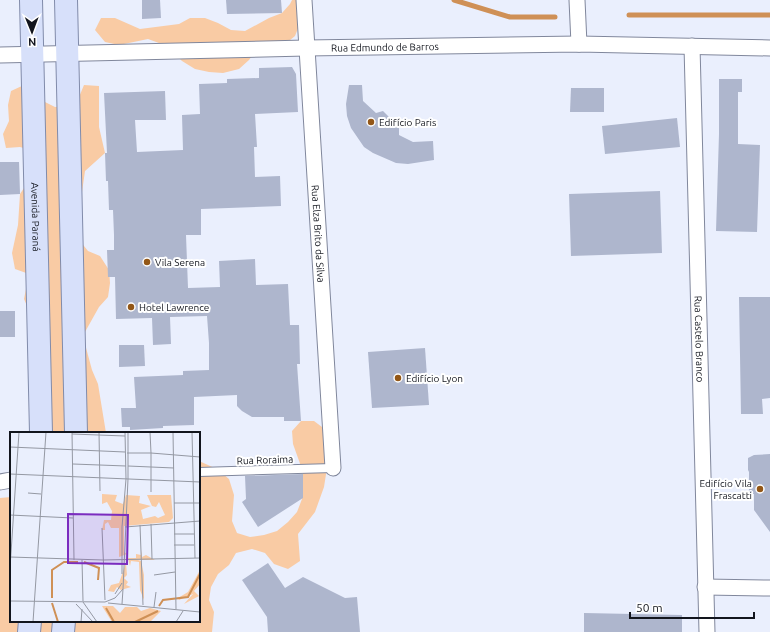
<svg xmlns="http://www.w3.org/2000/svg" width="770" height="632" font-family="Ubuntu,sans-serif">
<rect width="100%" height="100%" fill="#eaeffd"/>
<g fill="#f9cba4">
<polygon points="292,0 309,0 295,36 284,45 257,49 249,60 239,69 223,73 209,72 195,69 182,61 171,50 159,43 148,39 119,45 105,42 95,30 101,18 115,18 140,29 179,24 190,18 205,18 218,23 231,30 245,31 269,18 282,13 290,4"/>
<polygon points="24,85 43,101 55,107 69,106 79,97 84,85 99,86 99,127 105,153 85,171 79,213 80,241 88,251 100,256 109,270 110,283 108,297 99,307 85,332 85,344 92,370 98,384 106,433 50,433 31,315 24,299 29,274 15,269 12,253 18,225 20,194 24,188 34,178 34,151 20,147 6,148 3,134 9,121 8,105 11,91"/>
<polygon points="301,421 314,421 326,430 329,455 324,487 315,512 298,534 300,561 288,569 274,564 265,553 252,549 236,553 229,565 218,574 211,587 209,600 214,612 212,632 0,632 0,498 11,497 11,621 199,621 199,461 217,469 229,479 234,495 232,521 237,533 250,537 264,535 277,531 288,522 297,512 302,499 303,472 293,444 292,431"/>
</g>
<g fill="none" stroke-linecap="round" stroke-linejoin="round">
<g stroke="#cf9056" stroke-width="5">
<polyline points="454,0 510,17 555,17"/>
<polyline points="629,15 770,15"/>
</g>
</g>
<g fill="#aeb6cd">
<polygon points="142,0 160,0 161,18 142,19"/>
<polygon points="226,0 281,0 282,13 227,14"/>
<polygon points="292,67 296,74 298,112 255,114 257,147 254,147 255,177 280,176 281,206 201,209 201,235 186,235 188,288 220,287 219,261 255,259 256,285 288,284 290,325 299,325 300,364 297,364 301,421 284,421 284,417 252,417 242,411 237,406 237,395 194,397 194,425 163,426 163,428 130,430 130,427 122,427 121,408 136,408 134,377 183,375 183,371 209,370 209,343 207,316 170,317 171,344 153,345 152,318 116,319 115,277 108,277 107,250 114,250 114,235 113,210 109,210 108,181 106,181 105,153 107,153 104,93 165,91 166,120 135,120 137,152 183,150 182,115 200,114 199,84 227,83 227,79 259,78 259,68"/>
<polygon points="719,79 742,79 742,92 738,92 738,144 760,145 757,232 716,231 719,134"/>
<polygon points="349,85 362,85 363,101 376,113 383,111 399,127 399,135 413,142 433,141 434,160 408,164 396,163 373,153 364,147 351,128 347,116 346,104"/>
<polygon points="571,88 604,88 604,112 570,112"/>
<polygon points="677,118 680,147 605,154 602,126"/>
<polygon points="0,162 19,162 20,194 0,195"/>
<polygon points="660,191 662,253 571,256 569,194"/>
<polygon points="739,297 770,297 770,398 762,399 763,414 741,414"/>
<rect x="0" y="311" width="15" height="26"/>
<polygon points="119,345 144,345 145,366 119,367"/>
<polygon points="425,348 429,405 372,408 368,352"/>
<polygon points="770,454 770,532 754,510 754,494 749,494 749,472 748,470 748,458 754,455"/>
<polygon points="303,474 303,498 258,527 242,502 246,499 245,476"/>
<polygon points="268,563 285,588 303,577 345,598 357,597 360,632 268,632 267,617 242,580"/>
<polygon points="584,613 682,615 682,632 584,632"/>
</g>
<g fill="none" stroke-linecap="round" stroke-linejoin="round">
<defs>
<polyline id="service" points="199,472 333,468"/>
<g id="minor">
<path id="s1" d="M304,0l29,468"/>
<polyline points="577,0 579,44"/>
<path id="s2" d="M692,46l15,586"/>
<path id="s3" d="M0,55l306,-7 273,-4 191,4"/>
<polyline points="0,482 11,480"/>
<polyline points="705,587 770,588"/>
</g>
<g id="primary">
<path id="s4" d="M31,0l10,433"/>
<polyline points="66,0 76,433"/>
<polyline points="29,632 30,621"/>
<polyline points="63,632 64,621"/>
</g>
</defs>
<use href="#service" stroke="#80879c" stroke-width="10"/>
<use href="#minor" stroke="#80879c" stroke-width="17"/>
<use href="#primary" stroke="#818baa" stroke-width="24"/>
<use href="#service" stroke="#fff" stroke-width="8"/>
<use href="#minor" stroke="#fff" stroke-width="15"/>
<use href="#primary" stroke="#d7e0fa" stroke-width="22"/>
</g>
<g fill="#935717" stroke="#fff" stroke-width="1.5">
<circle cx="371" cy="122" r="4"/>
<circle cx="147" cy="262" r="4"/>
<circle cx="131" cy="307" r="4"/>
<circle cx="398" cy="378" r="4"/>
<circle cx="760" cy="489" r="4"/>
</g>
<g text-anchor="middle" dominant-baseline="central" stroke-width="4" stroke-linejoin="round" paint-order="stroke">
<g font-size="10" fill="#12151d" stroke="#fff">
<text stroke="none"><textPath href="#s3" startOffset="385">Rua Edmundo de Barros</textPath></text>
<text stroke="none"><textPath href="#s4" startOffset="217">Avenida Paraná</textPath></text>
<text stroke="none"><textPath href="#s1" startOffset="234">Rua Elza Brito da Silva</textPath></text>
<text stroke="none"><textPath href="#s2" startOffset="293">Rua Castelo Branco</textPath></text>
<text transform="translate(265 460) rotate(-2)">Rua Roraima</text>
</g>
<g font-size="10" fill="#12151d" stroke="#fff" text-anchor="start">
<text x="379" y="122">Edifício Paris</text>
<text x="155" y="262">Vila Serena</text>
<text x="139" y="307">Hotel Lawrence</text>
<text x="406" y="378">Edifício Lyon</text>
<text x="752" y="483" text-anchor="end">Edifício Vila<tspan x="752" dy="12">Frascatti</tspan></text>
</g>
</g>
<g transform="translate(10 432)">
<rect width="190" height="190" fill="#eaeffd"/>
<path d="M92,62l15,1 -2,6 8,3 3,-9 14,1 -1,7 12,3 -10,4 2,9 12,-3 3,2 7,-3 -6,-13 -3,5 -4,-1 -5,-11h24l2,23 -4,4 -45,4v26l3,2 -8,3v-29h-8l-3,-6 -3,2v6h-3l2,-10h7l1,-9 -5,-9 -5,2zM131,118l1,7 4,-2 9,5h-17l3,1 3,14v25l-4,-10 -1,-28 -8,-1 -1,5 -2,-8h8v-4l5,1zM116,131l1,12 -3,3 4,4 -2,3 5,2 -10,3 -4,-3 -3,5 -6,-1 3,-6 8,-2zM190,138v14l-6,7 5,5 -15,8 9,-10 -14,6 -1,-2 10,-6zM92,174h11l7,7 5,-6h12l4,4 9,-3 11,3 -11,11h-38z" fill="#f9cba4"/>
<path fill="none" stroke="#cf9056" stroke-width="2" d="M74,130l15,6 -1,12M42,166v-28l12,-8h14M42,171l6,19M149,174l4,-6 25,-3 12,-23M96,176l8,14M125,190l23,-11"/>
<path fill="none" stroke="#9498a3" stroke-width="1" d="M62,0l2,128M89,0l1,59M163,0l3,177M182,0l3,126M62,2l53,2M0,15l115,5M117,21h24l-1,-21M63,32l53,2M118,34l46,2M0,42l190,8M141,60v-39l49,4M18,61l13,1M164,71h26M0,83l63,3M141,92l1,35M130,93l3,80M115,95l75,-6M92,96l3,72M164,102h20M164,113h20M0,125l93,3 97,-2M72,128l1,41M0,136l9,-136M112,142v-47l4,-48 -1,-47M144,143l21,-3M105,162l7,-11M0,169l95,1 10,-4 8,-9 5,-110v-47M73,170l14,20M98,171l92,9M66,172l17,18M112,172l1,-15M144,175l2,-15M23,190l13,-190M71,190l1,-13M166,190l7,-11"/>
<path fill="#7b2cbf" fill-opacity="0.15" stroke="#7b2cbf" stroke-width="2" d="M58,82l60,1 -1,49 -59,-1z"/>
<rect width="190" height="190" fill="none" stroke="#12151d" stroke-width="2"/>
</g>
<g transform="translate(32 32) rotate(179)" stroke="#ffffff" stroke-width="3" paint-order="stroke">
<path d="M0-3L7 15L0 10L-7 15Z" fill="#12151d"/>
<text y="-6" font-size="11" font-weight="bold" text-anchor="middle" fill="#12151d">N</text>
</g>
<path d="M630 612v6h124v-6" fill="none" stroke="#12151d" stroke-width="2"/>
<text x="636" y="612" font-size="12" fill="#12151d" stroke="#ffffff" stroke-width="3" paint-order="stroke">50 m</text>
</svg>
